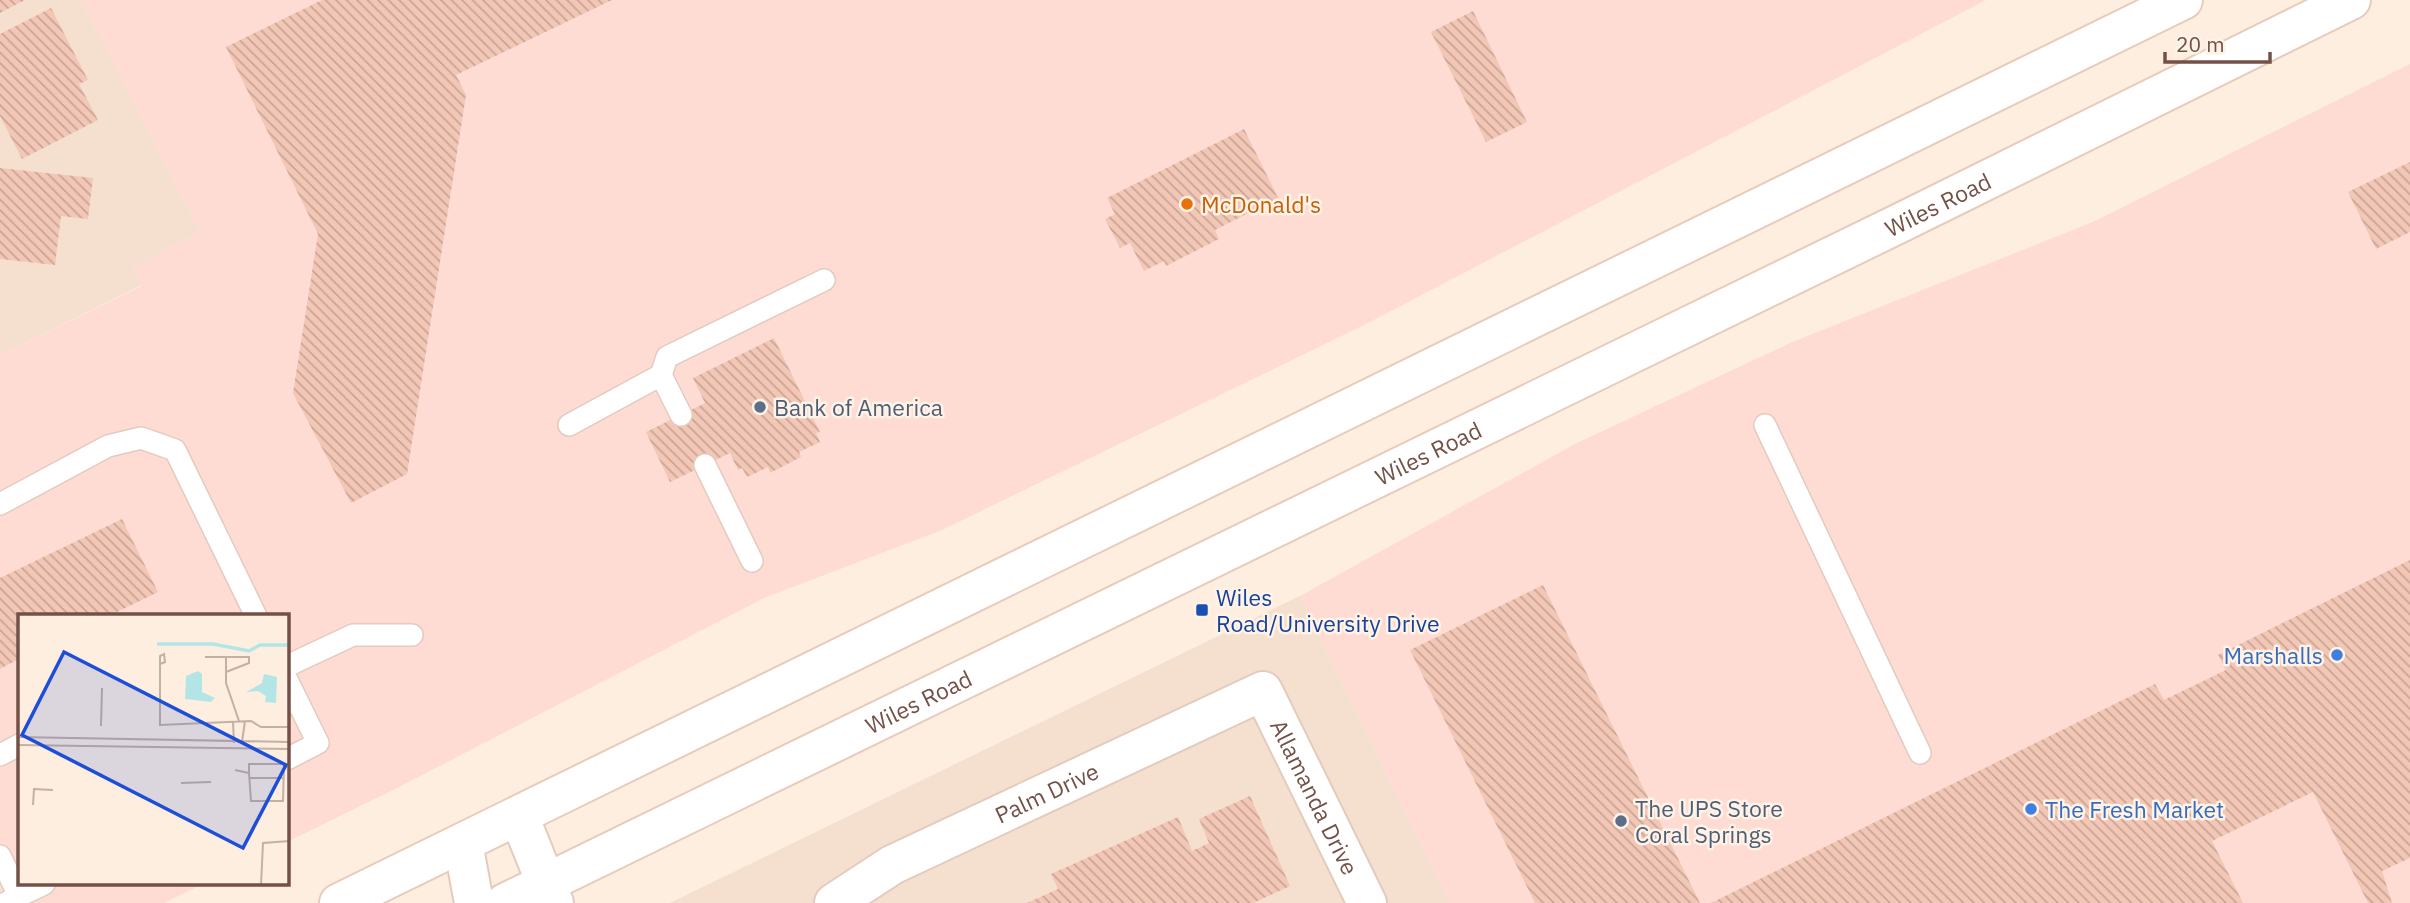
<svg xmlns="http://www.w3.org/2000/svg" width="2410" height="903" font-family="'IBM Plex Sans',sans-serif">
<defs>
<pattern id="building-back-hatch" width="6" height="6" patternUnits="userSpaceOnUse" patternTransform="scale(1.75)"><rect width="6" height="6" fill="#f3c7b6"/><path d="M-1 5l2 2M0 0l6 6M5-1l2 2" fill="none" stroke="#c9a496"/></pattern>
</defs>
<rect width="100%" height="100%" fill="#fdeee0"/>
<g fill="#f5dfce">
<polygon points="0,0 81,0 200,232 133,267 142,285 0,355"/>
<polygon points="1300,596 1450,903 670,903"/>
</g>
<g fill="#fedbd3">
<polygon points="81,0 1986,0 1366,324 942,530 764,598 399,787 287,842 287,616 19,616 19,884 203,884 164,903 0,903 0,355 142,286 133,267 200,232"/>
<polygon points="2410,64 2410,903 1450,903 1300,596 1575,444 1790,343 2093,222"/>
</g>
<g fill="url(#building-back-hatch)">
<polygon points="0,0 25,0 0,13"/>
<polygon points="322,0 612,0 456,75 466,95 407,474 351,503 293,393 318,234 226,47"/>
<polygon points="51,8 88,80 79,84 98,120 22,159 0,116 0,34"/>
<polygon points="1473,11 1527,122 1486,142 1431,32"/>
<polygon points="1244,129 1278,198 1215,230 1219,239 1166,266 1164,261 1144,271 1130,243 1120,248 1105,219 1115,214 1107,198"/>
<polygon points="2410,162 2410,232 2376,249 2348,192"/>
<polygon points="0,168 93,178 88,219 61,216 55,265 0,259"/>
<polygon points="774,338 820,432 816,433 820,442 799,452 801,457 770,473 768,467 747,477 742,468 738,470 730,453 670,482 646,432 705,403 693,378"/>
<polygon points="122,519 158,592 117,612 119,616 19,616 19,659 0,669 0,578"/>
<polygon points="2410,560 2410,858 2382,871 2392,903 2368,903 2313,792 2212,841 2243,903 1711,903 2155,684 2164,700 2226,670 2218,655"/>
<polygon points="1543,585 1700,903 1535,903 1410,650"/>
<polygon points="1250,796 1290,886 1253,903 1027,903 1058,889 1051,874 1178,817 1192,851 1209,843 1199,819"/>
</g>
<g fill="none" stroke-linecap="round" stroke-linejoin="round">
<defs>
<g id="service">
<polyline points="681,415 661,375 667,357 824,280"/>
<polyline points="569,425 661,375"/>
<polyline points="1765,425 1920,753"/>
<polyline points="705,465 752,561"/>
<polyline points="0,504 108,446 141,438 175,450 256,616"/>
<polyline points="287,666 353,635 412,635"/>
<polyline points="287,680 318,743 287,759"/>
<polyline points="0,755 19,745"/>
<polyline points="0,856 19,896 6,903"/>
<polyline points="19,896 44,884"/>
</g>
<g id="minor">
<polyline points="519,816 554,903"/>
<polyline points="463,843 474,903"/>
<path id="s1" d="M834,903l58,-38 371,-174 104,212"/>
</g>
<g id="secondary">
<polyline points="339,903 2183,0"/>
<path id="s2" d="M505,903l1399,-682 447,-221"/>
</g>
</defs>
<use href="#service" stroke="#e3cbbe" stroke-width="24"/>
<use href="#minor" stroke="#e3cbbe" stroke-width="42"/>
<use href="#secondary" stroke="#e8cbbb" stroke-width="42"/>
<use href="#service" stroke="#fff" stroke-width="21"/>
<use href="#minor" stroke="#fff" stroke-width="38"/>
<use href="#secondary" stroke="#fff" stroke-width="38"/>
</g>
<circle fill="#e8710a" stroke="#fff2e6" stroke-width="2.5" cx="1187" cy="204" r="7"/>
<g fill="#5c6f8a" stroke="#fff2e6" stroke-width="2.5">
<circle cx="760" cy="407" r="7"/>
<circle cx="1621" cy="821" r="7"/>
</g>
<rect fill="#1a4fb4" stroke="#fff2e6" stroke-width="2.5" x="1195" y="603" width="14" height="14" rx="3.5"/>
<g fill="#3f7fe0" stroke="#fff2e6" stroke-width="2.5">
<circle cx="2337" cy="655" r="7"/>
<circle cx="2031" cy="809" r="7"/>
</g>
<g text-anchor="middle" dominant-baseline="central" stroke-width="5" stroke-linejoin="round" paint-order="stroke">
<g font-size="23" fill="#c56008" stroke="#fff2e6" text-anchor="start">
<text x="1201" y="204">McDonald's</text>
</g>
<g font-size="23" fill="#745147" stroke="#fff2e6">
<text stroke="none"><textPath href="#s2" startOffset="1594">Wiles Road</textPath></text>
<text stroke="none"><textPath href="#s2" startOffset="1027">Wiles Road</textPath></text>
<text stroke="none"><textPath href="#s2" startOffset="460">Wiles Road</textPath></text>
<text stroke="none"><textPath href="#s1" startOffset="240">Palm Drive</textPath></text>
<text stroke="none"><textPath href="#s1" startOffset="597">Allamanda Drive</textPath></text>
</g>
<g font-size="23" fill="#4e5e75" stroke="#fff2e6" text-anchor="start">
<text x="774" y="407">Bank of America</text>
<text x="1635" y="808">The UPS Store<tspan x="1635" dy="26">Coral Springs</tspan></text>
</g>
<g font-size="23" fill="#164399" stroke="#fff2e6" text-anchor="start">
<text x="1216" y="597">Wiles<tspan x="1216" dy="26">Road/University Drive</tspan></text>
</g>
<g font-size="23" fill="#366cbe" stroke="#fff2e6" text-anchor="end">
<text x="2323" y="655">Marshalls</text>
<text x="2045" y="809" text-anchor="start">The Fresh Market</text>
</g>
</g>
<g transform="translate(18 614)">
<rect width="271" height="271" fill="#fdeee0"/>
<path d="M180,57l4,3v18l13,6 -4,4 -26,-3 1,-23zM246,60l13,3 -1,26 -11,-1 1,-6 -8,-5 -12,1 16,-9z" fill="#b4e5e6"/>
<path fill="none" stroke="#b4e5e6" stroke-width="3.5" d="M139,30h56l36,7 11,-6h30"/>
<path fill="none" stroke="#c6afa3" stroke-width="2" d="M187,43h44v6l-23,9M208,43v26l13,38M142,50l5,-2 -1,-8 -4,2v69l91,-4 10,6h29M215,108l1,21M83,112l1,-38M0,123l272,5M224,128l3,-21M0,131l272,4M217,156l14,3 2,28h32l1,-37h6M231,159v-9h35M231,164h34M163,169l30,-1M15,191l1,-16 19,1M243,271l2,-42 27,-2"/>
<path fill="#1d4ed8" fill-opacity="0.15" stroke="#1d4ed8" stroke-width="3.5" d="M46,38l222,113 -43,83 -221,-113z"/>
<rect width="271" height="271" fill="none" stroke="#745147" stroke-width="3.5"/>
</g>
<path d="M2165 52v10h105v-10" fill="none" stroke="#745147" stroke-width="3.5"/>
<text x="2176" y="52" font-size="21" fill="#745147" stroke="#fff2e6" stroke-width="5" paint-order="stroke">20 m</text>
</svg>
